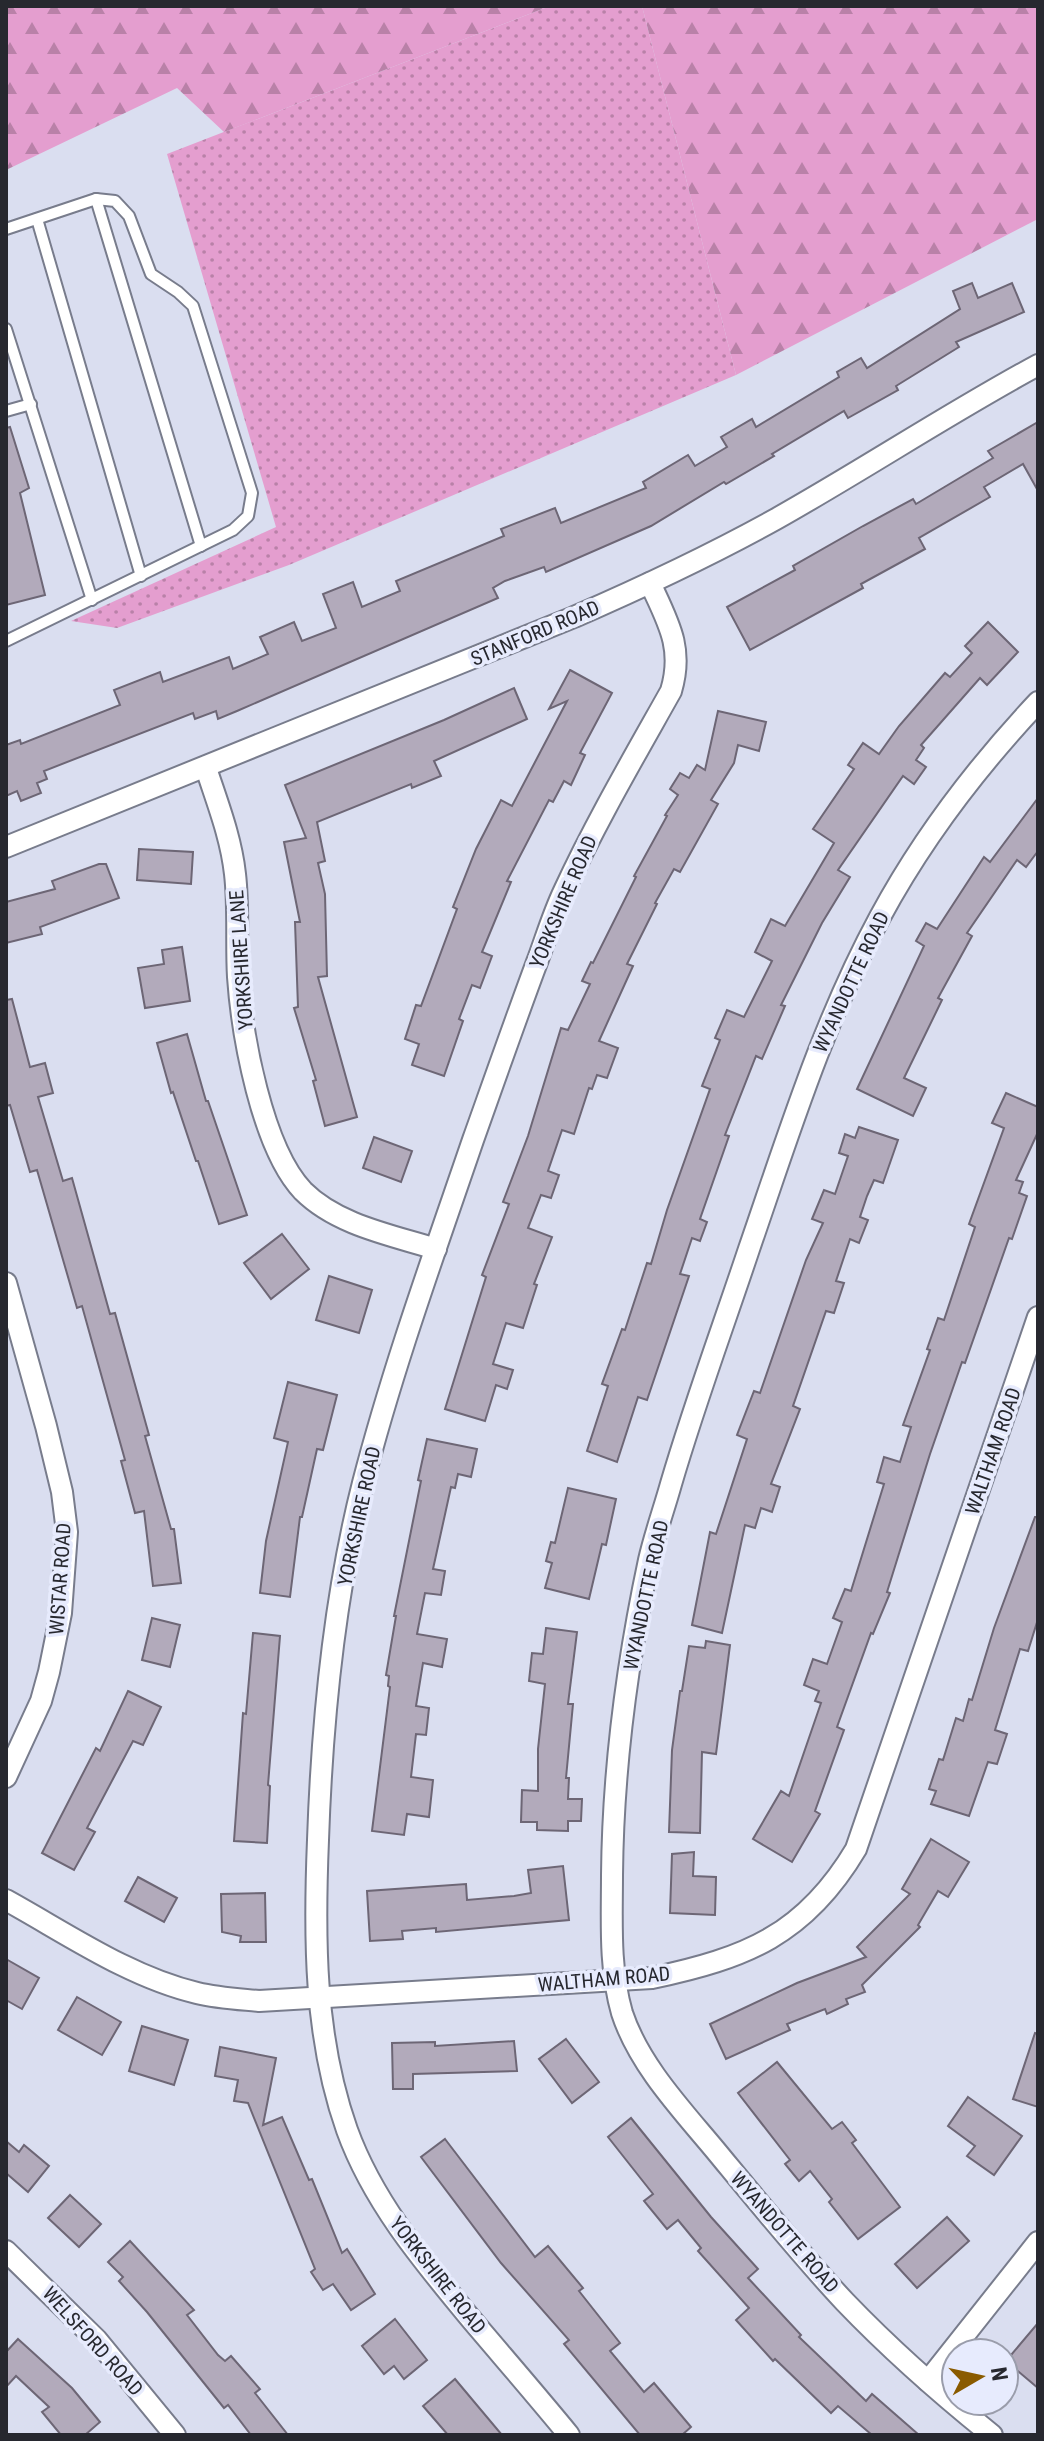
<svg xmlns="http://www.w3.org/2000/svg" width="1044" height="2441" font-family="'Roboto Condensed',sans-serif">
<defs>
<pattern id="grass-dots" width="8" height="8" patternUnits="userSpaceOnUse" patternTransform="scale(2)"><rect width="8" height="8" fill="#e49ecf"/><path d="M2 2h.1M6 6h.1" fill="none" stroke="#b981a8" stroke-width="1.8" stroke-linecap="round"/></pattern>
<pattern id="forest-firs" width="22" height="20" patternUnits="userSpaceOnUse" patternTransform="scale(2)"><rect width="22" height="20" fill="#e49ecf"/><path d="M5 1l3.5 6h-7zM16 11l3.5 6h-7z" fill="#b981a8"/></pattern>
</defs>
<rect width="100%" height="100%" fill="#dadef0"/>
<polygon fill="url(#grass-dots)" points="550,6 642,6 736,375 289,565 117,628 71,621 276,527 167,154"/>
<g fill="url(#forest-firs)">
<polygon points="6,6 550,6 224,132 177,88 6,170"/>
<polygon points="642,6 1038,6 1038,219 736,375"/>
</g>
<g fill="#b2aabb" stroke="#6d6675" stroke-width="2">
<polygon points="972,283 978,298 1012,283 1024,312 956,342 959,347 896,386 898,390 848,418 844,411 772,454 774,456 726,484 724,482 651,526 546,572 544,567 505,581 493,588 498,598 237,711 218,719 216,711 195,719 193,713 44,771 47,779 37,783 41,793 21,801 17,791 6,796 6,745 20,740 21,744 120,705 114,690 160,672 163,682 229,657 233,669 268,654 260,637 294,622 302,641 336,628 323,594 353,582 362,607 400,591 396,581 504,536 501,529 555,508 561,523 646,488 643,482 688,455 695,466 727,447 721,437 752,419 756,427 839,377 837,372 861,358 867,368 960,309 953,291"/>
<polygon points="1038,422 1038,491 1023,464 984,487 990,497 919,538 925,549 861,584 863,588 750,650 727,607 795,570 793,566 863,526 913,499 916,504 993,458 988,451"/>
<polygon points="10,427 29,488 20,493 45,595 6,605 6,428"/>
<polygon points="988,622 1018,652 987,685 980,678 921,745 924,748 916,760 926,767 914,784 903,776 838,870 850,877 822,923 781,1005 785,1006 762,1059 756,1056 725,1135 729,1136 700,1219 707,1222 700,1241 692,1238 680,1274 689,1276 647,1400 638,1397 617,1462 587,1451 608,1386 602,1384 622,1329 625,1330 647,1263 651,1264 667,1210 710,1089 702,1086 720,1040 715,1038 727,1010 744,1017 772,961 755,952 771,919 785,926 834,843 813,829 854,769 848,765 863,743 879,754 899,726 945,673 950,677 972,653 965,646"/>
<polygon points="570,670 612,693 580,753 585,755 571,785 564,781 553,802 549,800 507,881 511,882 482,952 492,956 480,988 472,985 459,1019 463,1021 444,1076 412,1065 419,1044 405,1039 416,1005 421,1006 457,909 453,907 476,849 501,800 512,806 567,701 549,709"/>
<polygon points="514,688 527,719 434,761 441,776 412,788 411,784 317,822 325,861 318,863 325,894 327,976 318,977 357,1117 325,1126 313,1081 316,1080 294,1008 298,1007 295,922 300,922 284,842 306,838 285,785 444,720"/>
<polygon points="718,711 766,722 759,751 738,745 734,763 711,800 718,804 680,872 674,869 655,903 657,904 627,964 633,966 599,1041 618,1048 607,1078 597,1075 592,1089 589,1088 574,1134 562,1130 548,1171 559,1175 551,1198 541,1195 528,1228 552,1237 534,1284 537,1285 523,1328 506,1323 493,1364 513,1370 507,1389 496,1385 485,1421 445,1409 486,1277 482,1275 509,1204 503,1202 528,1136 561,1028 568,1030 590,984 582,981 591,962 593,963 636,877 634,876 667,816 665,815 678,795 670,789 680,773 689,778 697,765 705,770"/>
<polygon points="1038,798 1038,851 1026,867 1017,860 967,933 972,936 938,998 942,1000 904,1078 926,1088 913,1116 857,1089 924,946 916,941 926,923 937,929 984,857 990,862"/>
<polygon points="139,849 193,852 191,884 137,880"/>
<polygon points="99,864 106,864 119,898 40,927 42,934 6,943 6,902 55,889 52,881"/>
<polygon points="182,947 190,1001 145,1008 138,968 164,964 162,950"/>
<polygon points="12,999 30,1067 45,1063 53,1093 38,1097 63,1181 72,1178 110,1314 115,1313 149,1435 145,1436 171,1529 174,1529 181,1583 153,1586 144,1511 135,1513 121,1461 125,1460 82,1306 77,1308 37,1170 30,1172 10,1105 6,1106 6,1000"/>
<polygon points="187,1034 206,1101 208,1101 247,1215 219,1224 198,1161 196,1161 173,1092 171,1093 157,1043"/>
<polygon points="1006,1093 1038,1107 1038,1132 1016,1180 1023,1182 1019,1193 1027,1196 1012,1239 1009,1238 965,1363 962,1362 930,1454 887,1592 890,1593 873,1634 871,1633 837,1727 844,1730 815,1811 820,1814 792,1862 753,1839 781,1791 789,1796 821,1703 815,1701 819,1691 804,1685 813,1659 827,1664 842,1622 833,1618 845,1589 851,1591 884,1484 877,1482 884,1457 900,1462 911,1427 903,1425 930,1350 927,1349 938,1318 944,1320 975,1227 969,1224 1004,1128 992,1123"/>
<polygon points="859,1127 898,1140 883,1183 874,1180 867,1196 860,1217 868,1220 859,1243 850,1239 836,1281 844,1283 834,1313 826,1311 793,1406 800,1409 771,1484 780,1487 772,1512 761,1508 755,1528 745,1525 722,1633 692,1625 710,1532 716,1534 747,1439 737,1435 754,1391 760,1393 806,1260 823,1223 812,1219 824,1190 835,1194 848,1156 839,1153 845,1134 855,1138"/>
<polygon points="374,1137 412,1151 401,1182 363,1168"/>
<polygon points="282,1234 309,1269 271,1299 244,1263"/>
<polygon points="329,1276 372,1290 359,1333 316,1320"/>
<polygon points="288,1382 337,1395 323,1450 317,1449 302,1517 300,1517 290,1597 260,1593 266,1541 288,1442 274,1438"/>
<polygon points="427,1439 477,1449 471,1477 458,1474 455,1488 451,1487 433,1569 445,1571 441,1595 425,1593 417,1634 447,1639 442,1667 423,1663 416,1706 429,1708 426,1735 416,1734 411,1777 433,1780 429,1817 407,1814 404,1835 372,1831 390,1687 388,1686 389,1676 386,1675 396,1616 394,1616 421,1481 418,1480"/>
<polygon points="568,1488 616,1499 606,1545 602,1544 589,1599 545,1588 552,1563 546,1561 551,1542 555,1543"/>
<polygon points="1035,1517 1038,1517 1038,1619 1028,1651 1020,1649 995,1730 1007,1734 997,1764 988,1762 969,1816 931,1804 936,1791 929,1789 939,1759 943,1760 956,1718 963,1721 969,1699 972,1700 994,1628"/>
<polygon points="152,1618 180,1625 170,1667 142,1660"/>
<polygon points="546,1628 577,1632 568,1704 573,1704 566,1778 569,1778 568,1799 582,1799 581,1821 568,1821 568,1831 537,1830 537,1822 521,1822 522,1790 538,1791 538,1749 545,1684 529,1681 532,1653 543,1654"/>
<polygon points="253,1633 280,1636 268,1785 270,1786 267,1843 234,1841 243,1713 246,1714"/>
<polygon points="706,1641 730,1645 716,1754 702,1752 700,1833 669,1832 672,1750 680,1691 682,1691 689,1646 705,1648"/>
<polygon points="128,1691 161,1707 143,1745 133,1741 87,1828 95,1832 74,1870 42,1853 96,1748 100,1751"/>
<polygon points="931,1839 969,1862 948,1897 938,1891 918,1925 920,1927 862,1985 865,1992 846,1999 848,2004 827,2014 825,2009 787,2024 790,2030 726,2059 710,2024 797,1983 866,1957 857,1947 910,1894 902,1889"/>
<polygon points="694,1852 693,1876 716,1877 715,1915 670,1913 672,1854"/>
<polygon points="563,1866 569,1920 436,1932 436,1928 402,1931 403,1939 370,1941 367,1891 466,1884 467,1900 514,1896 531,1893 528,1870"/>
<polygon points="138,1877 177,1898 164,1922 125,1901"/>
<polygon points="265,1893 266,1942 240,1942 241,1936 222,1932 221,1894"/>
<polygon points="6,1959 39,1978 22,2009 6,2000"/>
<polygon points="77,1997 121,2022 102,2055 58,2030"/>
<polygon points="142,2026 188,2040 174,2085 129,2071"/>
<polygon points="1035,2033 1038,2034 1038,2107 1013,2099"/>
<polygon points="566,2039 599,2082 572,2103 539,2059"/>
<polygon points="514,2041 517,2071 413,2074 413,2089 393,2089 392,2043 435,2042 435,2046"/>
<polygon points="220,2047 276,2058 263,2125 282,2117 309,2180 312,2179 342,2253 347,2249 375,2294 351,2310 333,2284 323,2290 311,2272 315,2269 248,2103 234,2101 238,2080 215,2076"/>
<polygon points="777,2062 832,2129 842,2122 856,2140 852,2143 900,2207 858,2239 829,2202 832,2199 810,2171 799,2181 785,2164 790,2160 738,2093"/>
<polygon points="968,2097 1022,2136 994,2175 967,2156 975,2146 948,2126"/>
<polygon points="631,2118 711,2217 758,2269 748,2278 801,2335 799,2337 866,2401 872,2394 919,2435 872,2435 838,2406 831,2413 775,2359 773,2361 736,2320 749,2308 698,2251 701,2248 678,2220 667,2229 644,2201 653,2194 608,2137"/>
<polygon points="445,2139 535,2257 548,2246 583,2288 579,2291 620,2343 610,2351 644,2392 654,2383 691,2427 682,2435 640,2435 564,2344 569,2340 501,2263 421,2157"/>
<polygon points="6,2141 19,2152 24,2145 49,2166 28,2192 6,2173"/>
<polygon points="70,2195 101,2224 79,2247 48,2218"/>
<polygon points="947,2217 969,2241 917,2288 895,2264"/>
<polygon points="130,2241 194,2310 187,2315 218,2355 225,2361 231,2356 260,2389 255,2393 288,2435 251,2435 228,2405 224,2408 147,2312 119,2281 123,2277 108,2262"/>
<polygon points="395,2319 427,2360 404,2379 394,2366 384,2374 362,2346"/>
<polygon points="1038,2323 1038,2388 1006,2361"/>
<polygon points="18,2339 72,2388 100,2422 85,2435 61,2435 42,2412 49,2407 16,2376 6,2387 6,2352"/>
<polygon points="455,2379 502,2435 448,2435 423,2406"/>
</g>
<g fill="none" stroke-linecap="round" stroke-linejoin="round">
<defs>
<g id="service">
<polyline points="96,199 201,546"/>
<polyline points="37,219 141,576"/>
<polyline points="6,229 96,199 115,201 129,216 151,274 178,292 193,306 252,493 248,516 233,530 6,641"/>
<polyline points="6,329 92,600"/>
<polyline points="6,411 31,404"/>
</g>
<g id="minor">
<path d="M206,768c11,34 25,69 29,106 4,34 1,69 3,103 4,58 24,171 65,214 34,34 88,44 133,58"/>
<path d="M6,847l568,-230c69,-30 137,-62 202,-98 89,-50 173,-106 262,-154"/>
<polyline points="6,1283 46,1426 62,1492 67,1532 61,1613 49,1672 41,1701 6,1777"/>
<path d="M6,1900c60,33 123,77 191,93 20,5 41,6 62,8l393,-23c94,-20 153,-43 204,-129l182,-532"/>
<polyline points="6,2251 97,2340 175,2435"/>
<polyline points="928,2381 1038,2242"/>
<path d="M569,2435c-32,-39 -65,-77 -98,-116 -48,-58 -98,-117 -124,-189 -33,-93 -33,-193 -29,-290 4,-118 16,-243 45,-357 30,-116 71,-229 110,-343 21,-59 42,-119 64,-178 9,-24 16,-48 27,-71 32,-69 70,-134 107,-200 13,-43 -3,-69 -21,-108"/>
<path d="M992,2435c-51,-41 -101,-85 -147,-133 -45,-48 -87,-100 -129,-151 -34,-41 -77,-86 -94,-138 -13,-45 -10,-93 -10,-138 1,-106 15,-212 37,-315 6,-26 15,-51 22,-76 23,-79 52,-157 78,-235 39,-113 74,-227 131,-332 42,-78 98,-151 158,-215"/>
</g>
</defs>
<use href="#service" stroke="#787c8c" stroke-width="14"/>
<use href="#minor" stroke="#787c8c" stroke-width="24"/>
<use href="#service" stroke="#fff" stroke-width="10"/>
<use href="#minor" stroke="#fff" stroke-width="20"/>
</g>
<g text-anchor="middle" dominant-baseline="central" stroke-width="7" stroke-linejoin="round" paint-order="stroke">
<g font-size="20" fill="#27282f" stroke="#e7ebfd">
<text transform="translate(535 633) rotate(-23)">STANFORD ROAD</text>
<text transform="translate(563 902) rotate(-67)">YORKSHIRE ROAD</text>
<text transform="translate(241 960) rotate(-94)">YORKSHIRE LANE</text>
<text transform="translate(851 982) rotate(-65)">WYANDOTTE ROAD</text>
<text transform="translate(993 1451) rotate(-71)">WALTHAM ROAD</text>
<text transform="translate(359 1516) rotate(-78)">YORKSHIRE ROAD</text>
<text transform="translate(60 1579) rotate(-86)">WISTAR ROAD</text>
<text transform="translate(646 1595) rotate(-78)">WYANDOTTE ROAD</text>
<text transform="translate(604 1979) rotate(-5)">WALTHAM ROAD</text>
<text transform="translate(785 2232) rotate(49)">WYANDOTTE ROAD</text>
<text transform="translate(438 2275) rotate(52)">YORKSHIRE ROAD</text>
<text transform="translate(93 2341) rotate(48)">WELSFORD ROAD</text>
</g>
</g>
<rect width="1044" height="2441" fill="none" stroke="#27282f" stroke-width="16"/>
<g transform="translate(980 2377) rotate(81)"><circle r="38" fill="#e7ebfd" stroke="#9a9dab" stroke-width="2"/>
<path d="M0-6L14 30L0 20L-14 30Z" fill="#8a5b00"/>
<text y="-12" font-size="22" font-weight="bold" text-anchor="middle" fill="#27282f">N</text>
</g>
</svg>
